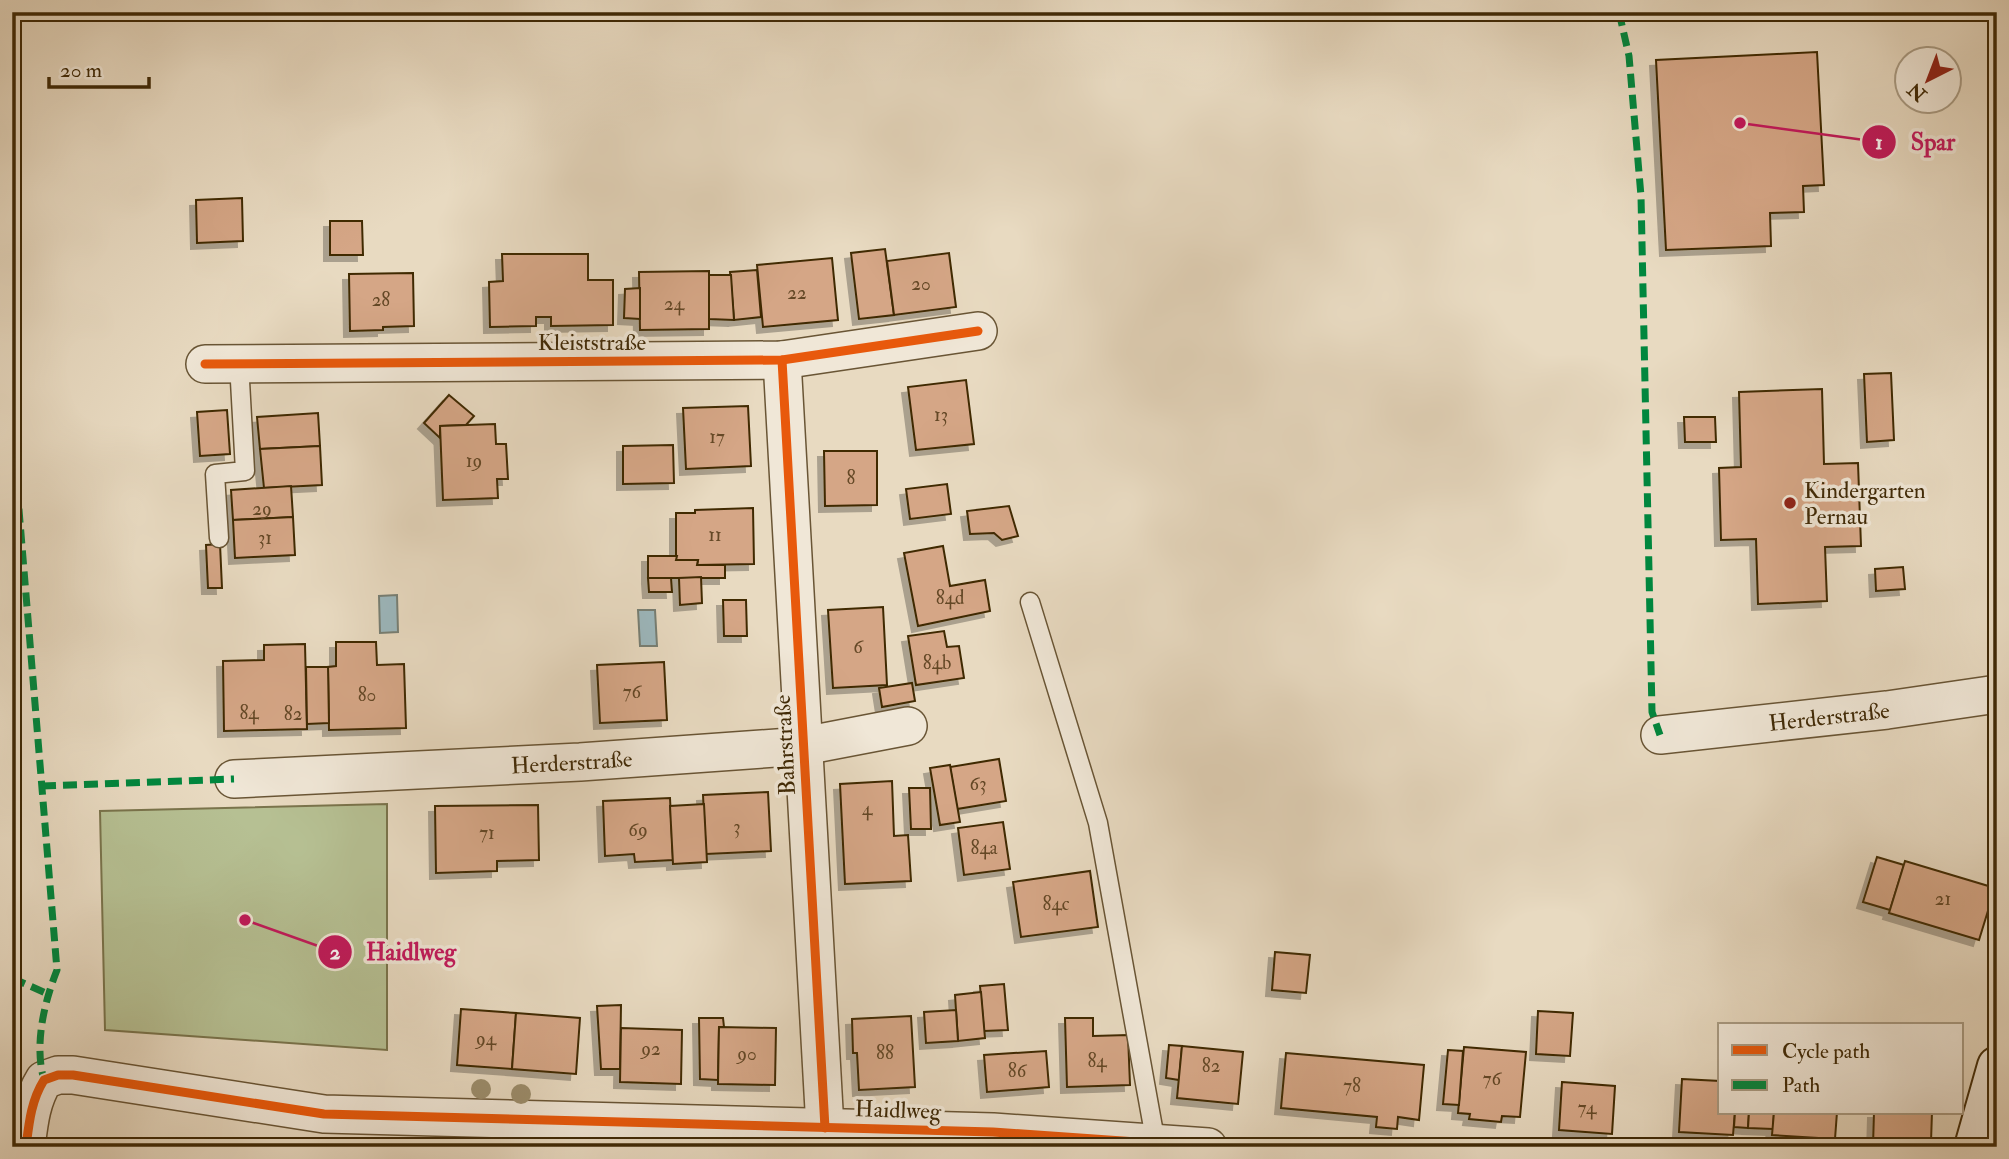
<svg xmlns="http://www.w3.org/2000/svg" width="2009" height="1159" font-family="'IM FELL Double Pica',serif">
<defs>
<filter id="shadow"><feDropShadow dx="-6" dy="6" stdDeviation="0" flood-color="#0004"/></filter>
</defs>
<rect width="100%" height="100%" fill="#e8dac1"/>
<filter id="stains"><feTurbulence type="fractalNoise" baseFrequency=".00286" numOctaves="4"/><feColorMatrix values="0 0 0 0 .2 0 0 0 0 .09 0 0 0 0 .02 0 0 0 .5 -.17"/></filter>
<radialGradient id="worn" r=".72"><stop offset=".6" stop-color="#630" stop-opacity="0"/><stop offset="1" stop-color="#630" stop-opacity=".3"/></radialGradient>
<polygon fill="#b6c093" stroke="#7a744c" stroke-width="2" points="387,804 387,1050 105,1030 100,811"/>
<g fill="#9cb8be" stroke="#777f74" stroke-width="2">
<polygon points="397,595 398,632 380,633 379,596"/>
<polygon points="638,610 655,610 657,646 640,646"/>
</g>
<g fill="#d5a686" stroke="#3f2906" stroke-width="2" filter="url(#shadow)">
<polygon points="1817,52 1824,185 1803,186 1804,212 1770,213 1771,246 1666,250 1656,60"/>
<polygon points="242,198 243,241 197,243 196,200"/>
<polygon points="330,221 362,221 363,255 330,255"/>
<polygon points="885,249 894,315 859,319 851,253"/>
<polygon points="949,253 956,307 894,315 887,261"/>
<polygon points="502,254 588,254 588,280 613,280 613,325 551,326 551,317 536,317 536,326 490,327 489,282 503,281"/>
<polygon points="832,258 838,320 763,327 757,265"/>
<polygon points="757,270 761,317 734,320 730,272"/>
<polygon points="709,271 709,329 640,330 639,272"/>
<polygon points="413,273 414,326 383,327 383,330 350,331 349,274"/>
<polygon points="709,275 731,275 734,320 709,319"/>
<polygon points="640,288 640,319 624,318 625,289"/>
<polygon points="1891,373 1894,440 1867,442 1864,374"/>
<polygon points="966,380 974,444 916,450 908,387"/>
<polygon points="1822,389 1824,464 1858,463 1861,546 1825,547 1827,601 1758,604 1756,539 1721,540 1719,468 1741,467 1739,392"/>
<polygon points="449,395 474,416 466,425 440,426 440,438 424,423"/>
<polygon points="748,406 751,466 686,469 683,408"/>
<polygon points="227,410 230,454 200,456 197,412"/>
<polygon points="318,413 320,446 260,449 257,417"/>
<polygon points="1684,417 1715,417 1716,442 1685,442"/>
<polygon points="495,424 496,444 506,444 508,479 497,479 498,498 443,500 440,426"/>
<polygon points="673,445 674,483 623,484 623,446"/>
<polygon points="320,446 322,485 264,488 260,449"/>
<polygon points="824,451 877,451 877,505 825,506"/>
<polygon points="947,484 951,514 910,519 906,489"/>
<polygon points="291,486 293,517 233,520 231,490"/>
<polygon points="1009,506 1018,536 1002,540 994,533 970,534 967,511"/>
<polygon points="753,508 754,564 697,565 698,560 676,560 676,513 695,513 695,510"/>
<polygon points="293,517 295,555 235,558 233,520"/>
<polygon points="220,544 222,588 208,588 206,545"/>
<polygon points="943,546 950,586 985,580 990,611 918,626 904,553"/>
<polygon points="648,556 677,556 676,560 698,560 697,565 725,565 725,578 648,578"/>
<polygon points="1903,567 1905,589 1876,591 1875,569"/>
<polygon points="701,577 702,603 680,605 679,578"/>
<polygon points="648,578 671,578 672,592 649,592"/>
<polygon points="723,600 746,600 747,636 724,636"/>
<polygon points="883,607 887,685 833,688 828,610"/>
<polygon points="944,631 947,647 959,646 964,678 916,685 908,636"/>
<polygon points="336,642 376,642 377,665 404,664 406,728 329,730 328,667 336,666"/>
<polygon points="305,644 307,729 224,731 223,661 264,660 264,645"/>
<polygon points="664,662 667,720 600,723 597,665"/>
<polygon points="306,667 328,667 329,723 307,724"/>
<polygon points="912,683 915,701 882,707 879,688"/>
<polygon points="999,759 1006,801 957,809 950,767"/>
<polygon points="950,765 960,822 940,825 930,768"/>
<polygon points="892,781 894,836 908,835 911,881 845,884 840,784"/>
<polygon points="909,788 930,788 931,829 911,829"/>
<polygon points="768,792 771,851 706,854 703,795"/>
<polygon points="670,798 673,860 635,862 634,854 605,856 603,801"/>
<polygon points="704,804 707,862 673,864 670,806"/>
<polygon points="538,805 539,860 497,861 497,871 436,873 435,806"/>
<polygon points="1003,822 1010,869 964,875 958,828"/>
<polygon points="1877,857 1904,865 1890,910 1863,902"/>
<polygon points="1905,861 1995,888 1979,940 1889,913"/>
<polygon points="1090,871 1098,927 1021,937 1013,882"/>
<polygon points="1275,952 1310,955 1306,993 1272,990"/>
<polygon points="1004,984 1008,1030 984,1031 980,986"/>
<polygon points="981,992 985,1038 958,1041 955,995"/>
<polygon points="621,1005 620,1069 601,1069 597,1006"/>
<polygon points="461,1009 516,1013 512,1069 457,1065"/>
<polygon points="956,1010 958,1041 926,1043 924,1012"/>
<polygon points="1538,1011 1573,1013 1570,1056 1536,1054"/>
<polygon points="516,1013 580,1018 576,1074 512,1069"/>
<polygon points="911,1016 915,1087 859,1090 857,1053 853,1053 852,1019"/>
<polygon points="699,1018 723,1018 724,1027 719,1027 718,1080 700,1079"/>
<polygon points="1065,1018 1093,1018 1093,1036 1128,1035 1130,1085 1067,1087"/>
<polygon points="719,1027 776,1028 775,1085 718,1084"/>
<polygon points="621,1028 682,1030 681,1084 620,1082"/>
<polygon points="1169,1045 1182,1046 1179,1080 1166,1078"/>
<polygon points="1182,1046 1243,1052 1238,1104 1177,1098"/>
<polygon points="1464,1047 1526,1052 1520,1117 1502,1116 1501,1122 1469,1119 1470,1114 1458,1113"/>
<polygon points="1448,1050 1463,1051 1459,1105 1443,1104"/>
<polygon points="1046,1051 1049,1087 987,1092 984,1055"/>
<polygon points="1286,1053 1424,1065 1419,1120 1398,1117 1397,1129 1376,1127 1377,1117 1281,1108"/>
<polygon points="1682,1079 1720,1081 1720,1112 1735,1112 1733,1135 1679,1132"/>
<polygon points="1562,1082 1615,1086 1612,1134 1559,1130"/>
<polygon points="1735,1112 1749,1112 1748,1128 1734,1127"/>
<polygon points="1749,1112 1774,1112 1773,1129 1748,1128"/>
<polygon points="1774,1112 1837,1112 1835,1139 1772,1135"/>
<polygon points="1874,1112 1932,1112 1931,1142 1915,1141 1915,1147 1873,1146"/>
</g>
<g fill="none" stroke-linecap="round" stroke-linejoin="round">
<defs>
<g id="lane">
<polyline points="219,538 215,474 245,471 239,363"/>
<polyline points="1030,602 1098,823 1156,1144"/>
</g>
<g id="street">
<polyline points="782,360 825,1128"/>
<polyline points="205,364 782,360 978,331"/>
<path id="s1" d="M1660,735l227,-25 110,-16"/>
<path id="s2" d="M234,779l346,-17 224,-16 104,-20"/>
<path d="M26,1147c3,-24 5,-46 18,-67l14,-5h15l251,39 669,18 215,15"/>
</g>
<polyline id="secondary" points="1974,1147 1997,1066"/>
</defs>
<use href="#lane" stroke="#695535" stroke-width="21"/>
<use href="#street" stroke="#695535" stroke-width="40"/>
<use href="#secondary" stroke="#3f2906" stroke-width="42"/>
<use href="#lane" stroke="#f0e7d7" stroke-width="18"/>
<use href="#street" stroke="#f0e7d7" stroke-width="37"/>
<use href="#secondary" stroke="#f0e7d7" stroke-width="38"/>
<g stroke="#00873e" stroke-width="7" stroke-dasharray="14 7" stroke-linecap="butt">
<polyline points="1619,12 1629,56 1641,196 1652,712 1660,735"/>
<path d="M12,425l45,545c-13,33 -23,75 -13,110"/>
<polyline points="42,786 234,779"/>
<polyline points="12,978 48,994"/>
</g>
<defs>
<g id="cycleway">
<polyline points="782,360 825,1128"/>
<polyline points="205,364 782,360 978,331"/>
<path d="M26,1147c3,-24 5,-46 18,-67l14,-5h15l251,39 669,18 215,15"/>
</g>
</defs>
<use href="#cycleway" stroke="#f0e7d7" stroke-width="13"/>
<use href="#cycleway" stroke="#e8590c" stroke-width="9"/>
</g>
<g fill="#9c8e6d">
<circle cx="481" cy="1089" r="10"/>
<circle cx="521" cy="1094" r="10"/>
</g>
<circle fill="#8f2418" stroke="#f0e7d7" stroke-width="2.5" cx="1790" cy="503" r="7"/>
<g text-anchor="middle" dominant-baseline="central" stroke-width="7" stroke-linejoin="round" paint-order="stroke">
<g font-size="19" fill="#644826">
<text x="921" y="284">20</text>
<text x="797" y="293">22</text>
<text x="381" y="300">28</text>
<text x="674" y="304">24</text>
<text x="941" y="415">13</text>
<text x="717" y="437">17</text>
<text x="474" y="461">19</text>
<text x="851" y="478">8</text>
<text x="262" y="509">29</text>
<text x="715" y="535">11</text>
<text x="265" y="538">31</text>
<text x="950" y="598">84d</text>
<text x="858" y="647">6</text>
<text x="937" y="663">84b</text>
<text x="632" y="692">76</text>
<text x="367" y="695">80</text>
<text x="249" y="713">84</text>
<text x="293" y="714">82</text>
<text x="978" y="784">63</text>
<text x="867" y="809">4</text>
<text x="737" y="827">3</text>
<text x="638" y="830">69</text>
<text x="487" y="833">71</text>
<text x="984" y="848">84a</text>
<text x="1943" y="899">21</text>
<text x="1056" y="904">84c</text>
<text x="486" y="1039">94</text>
<text x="651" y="1049">92</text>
<text x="885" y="1053">88</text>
<text x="747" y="1054">90</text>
<text x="1097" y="1061">84</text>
<text x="1211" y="1066">82</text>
<text x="1017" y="1071">86</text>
<text x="1492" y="1079">76</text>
<text x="1352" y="1086">78</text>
<text x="1587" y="1108">74</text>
</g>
<g font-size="23" fill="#3f2906" stroke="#f0e7d7">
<text x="592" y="342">Kleiststraße</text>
<text stroke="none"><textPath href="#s1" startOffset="170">Herderstraße</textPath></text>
<text transform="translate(785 745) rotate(-93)">Bahrstraße</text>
<text stroke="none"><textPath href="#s2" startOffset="338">Herderstraße</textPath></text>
<text transform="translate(898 1110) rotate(2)">Haidlweg</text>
</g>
<g font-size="23" fill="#3f2906" stroke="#f0e7d7" text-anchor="start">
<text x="1804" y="490">Kindergarten<tspan x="1804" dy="26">Pernau</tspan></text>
</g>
</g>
<path fill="none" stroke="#c2185b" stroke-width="2.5" d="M1740 123L1879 142M245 920L335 952"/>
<g fill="#c2185b" stroke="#f0e7d7" stroke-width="2.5">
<circle cx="1740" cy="123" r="7"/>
<circle cx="245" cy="920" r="7"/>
<circle cx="1879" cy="142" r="18"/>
<circle cx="335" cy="952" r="18"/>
</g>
<g font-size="21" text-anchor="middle" font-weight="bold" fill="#fff">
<text x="1879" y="149">1</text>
<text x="335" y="959">2</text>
</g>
<g font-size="24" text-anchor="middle" font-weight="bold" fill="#c2185b" stroke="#f0e7d7" stroke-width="7" stroke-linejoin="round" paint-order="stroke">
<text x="1933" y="150">Spar</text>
<text x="411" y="960">Haidlweg</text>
</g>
<rect width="2009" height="1159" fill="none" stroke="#e8dac1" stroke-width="42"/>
<rect x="14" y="14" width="1981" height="1131" fill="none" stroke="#3f2906" stroke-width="3.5"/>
<rect x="21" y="21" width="1967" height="1117" fill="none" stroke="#3f2906" stroke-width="2"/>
<rect x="1718" y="1023" width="245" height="91" fill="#f0e7d7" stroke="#a99b83" stroke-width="2"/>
<rect x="1732" y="1045" width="35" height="10" fill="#e8590c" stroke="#a99b83" stroke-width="2"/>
<text x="1782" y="1058" font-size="21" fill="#3f2906">Cycle path</text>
<rect x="1732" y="1080" width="35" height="10" fill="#00873e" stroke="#a99b83" stroke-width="2"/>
<text x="1782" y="1092" font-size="21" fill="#3f2906">Path</text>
<g transform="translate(1928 80) rotate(222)"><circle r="33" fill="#f0e7d7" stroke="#a99b83" stroke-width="2"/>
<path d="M0-5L12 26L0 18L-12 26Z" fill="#8f2418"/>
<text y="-10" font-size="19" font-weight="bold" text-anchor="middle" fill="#3f2906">N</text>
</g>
<path d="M49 77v10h100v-10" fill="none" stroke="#3f2906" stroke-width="3.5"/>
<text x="60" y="77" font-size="21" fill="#3f2906" stroke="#f0e7d7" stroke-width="5" paint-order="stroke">20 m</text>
<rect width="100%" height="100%" filter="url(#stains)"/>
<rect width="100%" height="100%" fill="url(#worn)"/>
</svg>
